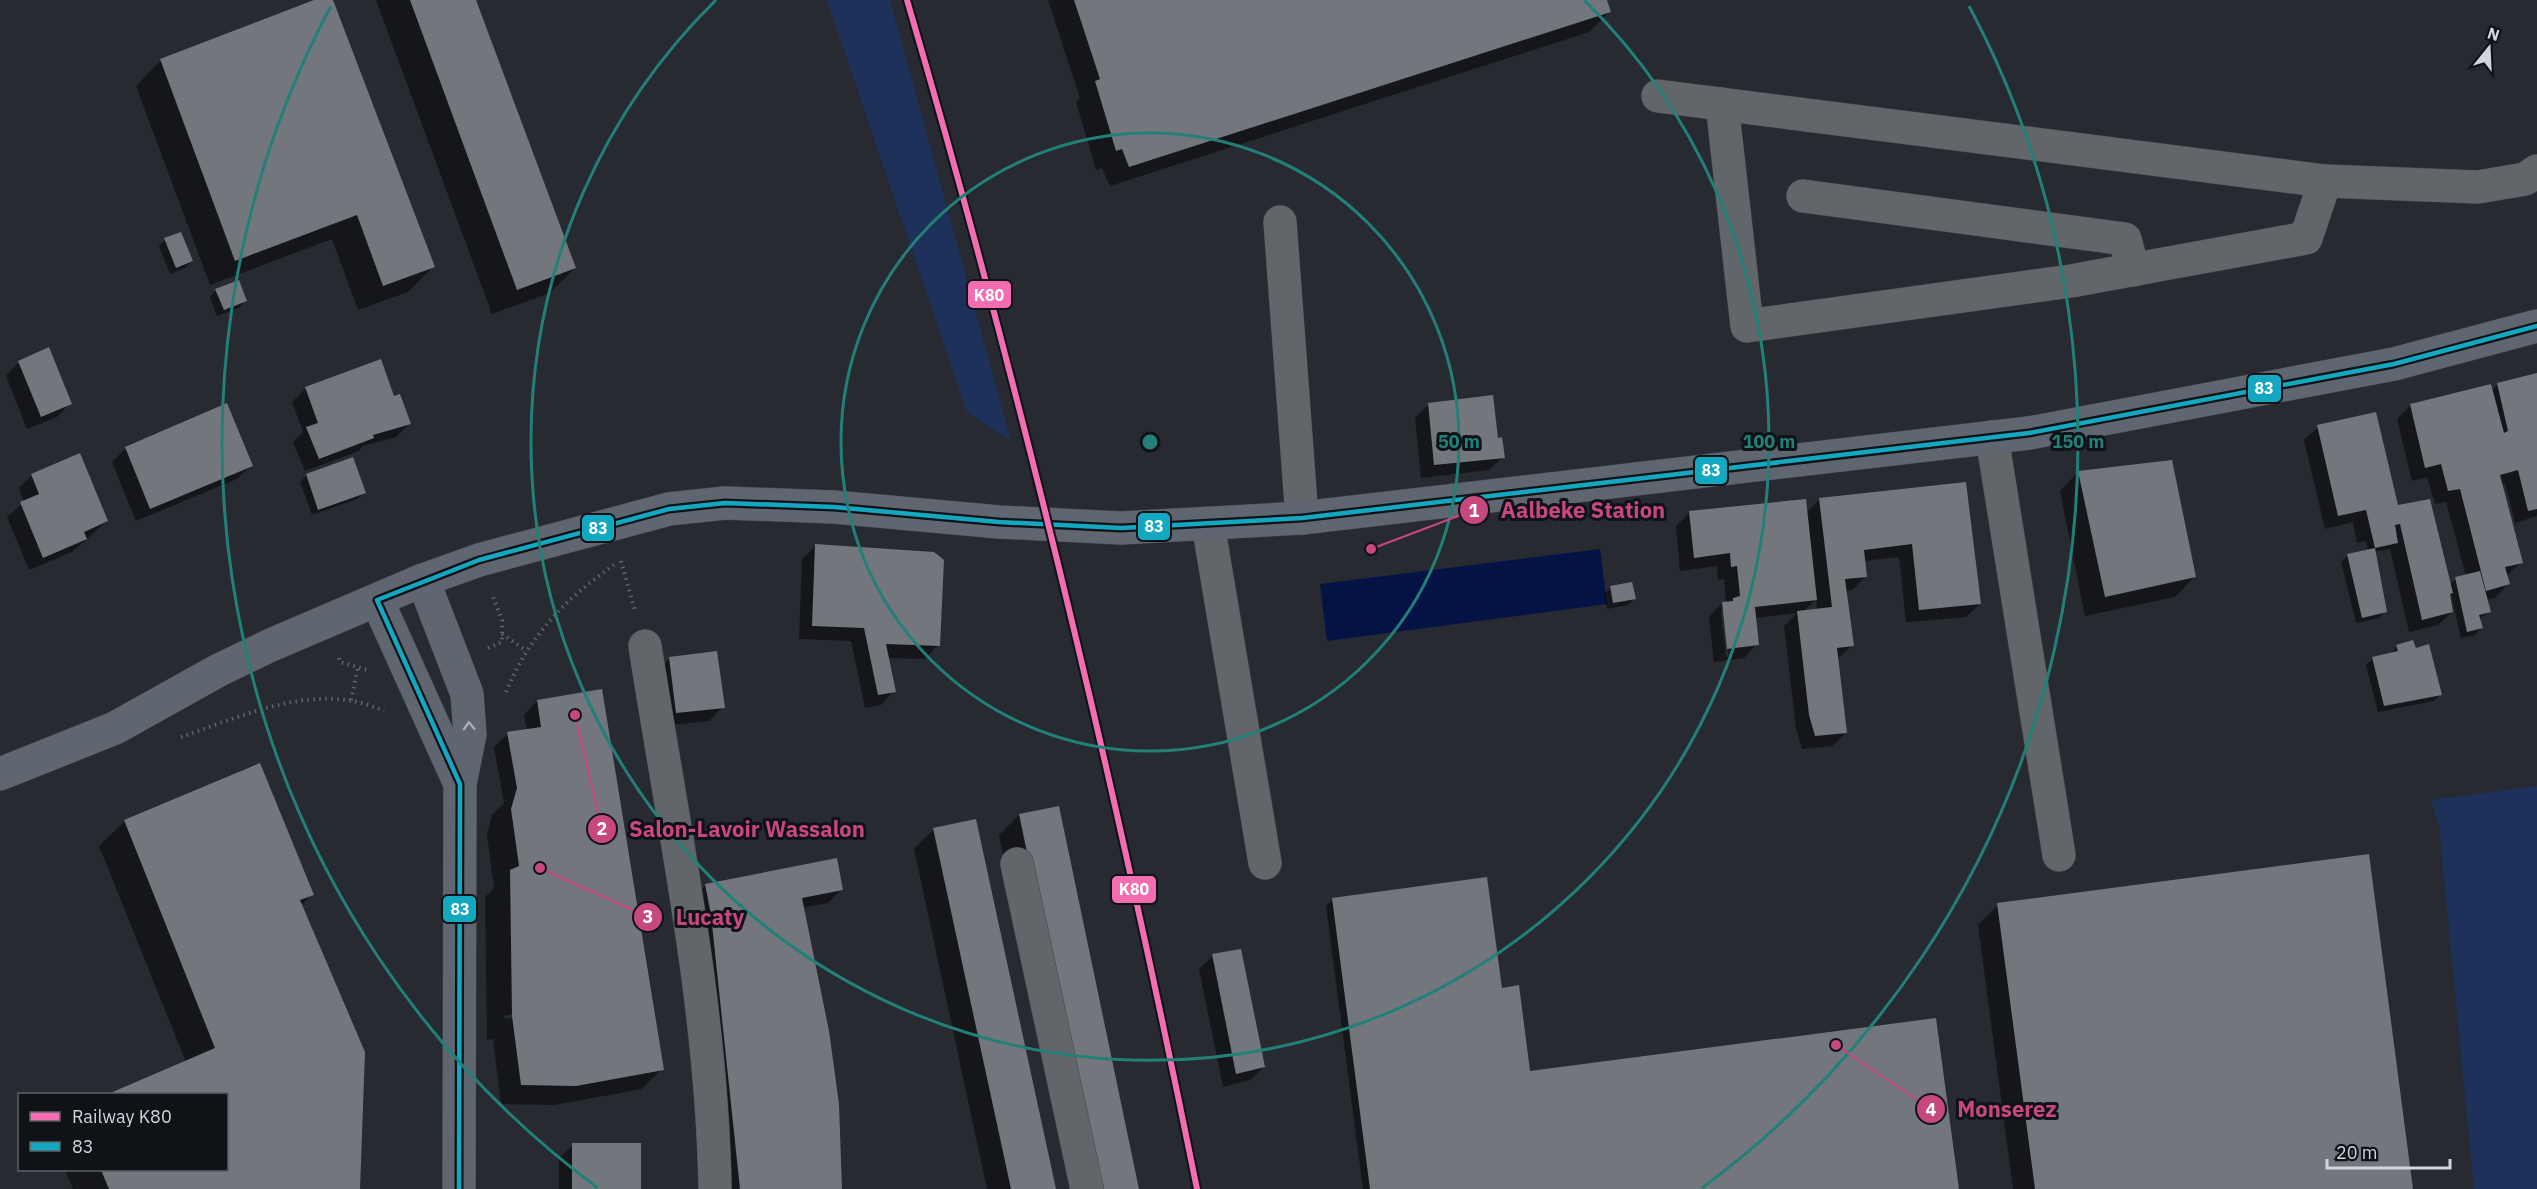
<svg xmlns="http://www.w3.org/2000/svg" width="2537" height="1189" font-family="'IBM Plex Sans',sans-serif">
<rect width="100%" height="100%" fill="#272a31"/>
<g fill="#1d315a">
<polygon points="827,0 890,0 1011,441 967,412"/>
<polygon points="2537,786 2537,1189 2474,1189 2439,825 2431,800"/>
</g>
<polygon fill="#041246" points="1600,549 1607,604 1327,641 1320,584"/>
<g fill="#0007" fill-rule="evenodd">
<polygon points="318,0 332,0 433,267 408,292 358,310 332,239 210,285 136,86 161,60"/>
<polygon points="376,0 475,0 575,268 550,293 492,314"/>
<polygon points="1048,0 1605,0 1609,12 1589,32 1110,186 1102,168 1096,170 1076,102 1080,98"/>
<polygon points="165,240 191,261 185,268 170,274 159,246"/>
<polygon points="216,290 245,301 239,308 217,316 210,297"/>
<polygon points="19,362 70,403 57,417 27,429 6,376"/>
<polygon points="2537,375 2537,516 2515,523 2505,483 2501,484 2521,562 2507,576 2508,584 2495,598 2486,600 2489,612 2479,619 2481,628 2475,635 2461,638 2451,594 2449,595 2452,612 2438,625 2409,632 2390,549 2374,552 2385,611 2379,618 2356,623 2341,562 2348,555 2368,551 2366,541 2357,543 2353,522 2325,529 2304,440 2318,427 2396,507 2449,585 2456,579 2466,576 2446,502 2435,504 2427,477 2412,481 2397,419 2411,405 2491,391 2498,384"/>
<polygon points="306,388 393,397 409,424 396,437 363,446 359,451 305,471 293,442 303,432 292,402"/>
<polygon points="1429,404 1503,457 1489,470 1421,478 1415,418"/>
<polygon points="126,448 251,466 237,479 136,521 112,462"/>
<polygon points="2079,471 2194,577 2175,597 2085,616 2060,491"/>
<polygon points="32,475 107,521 72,552 29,570 7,517 24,502 19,488"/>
<polygon points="307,475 364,493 357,499 312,515 300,482"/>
<path d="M1965,484l15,120 -14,13 -60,5 -7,-65 -35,4 2,15 -14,14 -7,1 7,55 -15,13 9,74 -14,13 -30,3 -6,-20 -12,-103 13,-13 -42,5 2,26 -13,14 -30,4 -5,-45 13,-14h4l-2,-24 -6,1 -1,-14 -37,5 -4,-45 14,-14 116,1 13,-13zM1816,599l1,11 -14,2zM1724,608l5,48 -3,1 -5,-46z"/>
<polygon points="816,545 938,645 925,659 887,658 894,691 881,705 865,708 851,641 799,639 802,559"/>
<polygon points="1611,587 1634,599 1628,605 1607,609 1604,594"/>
<polygon points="2397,646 2440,695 2434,701 2378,712 2366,665 2373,658 2391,654"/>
<polygon points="670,658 723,707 709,721 663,726 656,672"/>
<path d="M537,701l125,368 -20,20 -87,16 -54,-1 -8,-65 -6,1 -2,-143 9,-9 -7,-53 5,-20 12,-12 -10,-56 14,-13 19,-3 -3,-16zM623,993v3l-118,23 -1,-3z"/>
<polygon points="1058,808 1137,1189 1073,1189 999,835 1019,815"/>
<polygon points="125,821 312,894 301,906 359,1189 73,1189 65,1170 226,1170 226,1094 112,1094 186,1062 99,846"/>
<polygon points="934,829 1054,1189 987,1189 914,849"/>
<polygon points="706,885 841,890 828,903 802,908 841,1189 713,1189 692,898"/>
<polygon points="1332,900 1500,989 1529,1073 1957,1189 1363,1189 1326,906"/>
<polygon points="1998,905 2412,1189 2013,1189 1978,925"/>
<polygon points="1213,956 1264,1067 1250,1080 1223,1087 1199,969"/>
<polygon points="573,1145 640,1189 559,1189 559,1158"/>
</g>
<g fill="#73777d">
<polygon points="314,0 333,0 435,267 383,286 357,215 235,261 160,59"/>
<polygon points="410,0 476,0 576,268 517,290"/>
<polygon points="1074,0 1607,0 1611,12 1129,167 1122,149 1116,151 1095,81 1100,79"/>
<polygon points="181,232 193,261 176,268 164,238"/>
<polygon points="239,280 247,301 224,310 215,289"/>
<polygon points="49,347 72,404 41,417 18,361"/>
<polygon points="381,359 394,396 400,394 411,424 373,435 374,438 319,459 306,427 318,423 305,387"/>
<polygon points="2537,373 2537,509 2528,511 2518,470 2500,475 2523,563 2505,567 2510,584 2486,591 2460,489 2448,491 2441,464 2425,468 2410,404 2491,384 2504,433 2508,431 2497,383"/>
<polygon points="1493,395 1498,438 1502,437 1505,458 1434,465 1428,403"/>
<polygon points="227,403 253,466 150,509 125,447"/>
<polygon points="2376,412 2398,505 2430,499 2453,593 2450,594 2453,612 2422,620 2400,524 2395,525 2398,543 2375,548 2366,510 2338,516 2317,425"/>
<polygon points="80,453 108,521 84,532 87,539 43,558 20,502 39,494 31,474"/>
<polygon points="353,457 366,493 318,510 306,474"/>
<polygon points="2172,460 2196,577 2105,597 2078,471"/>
<polygon points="1966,482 1981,604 1919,610 1912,544 1864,550 1867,577 1845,579 1854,646 1837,648 1847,733 1815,736 1809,715 1797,611 1832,607 1819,498"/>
<polygon points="1806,499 1817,600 1755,607 1759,645 1727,649 1722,602 1733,601 1733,598 1740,596 1737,566 1731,567 1730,553 1694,558 1689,511"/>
<polygon points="815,544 934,552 944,560 940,646 886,644 896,692 878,695 864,628 812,626"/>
<polygon points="2375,548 2387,612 2362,618 2347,554"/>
<polygon points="2480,571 2491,612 2479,615 2483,628 2467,632 2455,577"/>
<polygon points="1632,582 1636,599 1613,603 1610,586"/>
<polygon points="2413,640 2416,648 2429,644 2442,695 2384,706 2372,657 2398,651 2396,645"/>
<polygon points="717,651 725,708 676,713 669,657"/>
<polygon points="602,689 664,1070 576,1086 521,1085 512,1016 510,870 519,866 511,809 517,788 507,732 541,727 537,700"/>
<polygon points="260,763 314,895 300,900 365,1052 360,1189 109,1189 101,1170 226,1170 226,1094 108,1094 215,1048 124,820"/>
<polygon points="1059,806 1139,1189 1097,1189 1019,814"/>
<polygon points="976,819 1056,1189 1011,1189 933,828"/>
<polygon points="2369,854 2413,1189 2035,1189 1997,903"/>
<polygon points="837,858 843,890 802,898 829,1031 839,1104 842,1189 740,1189 711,915 705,884"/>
<polygon points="1487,877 1502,988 1519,985 1530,1071 1936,1018 1959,1189 1370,1189 1332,898"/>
<polygon points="1241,949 1265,1067 1236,1074 1212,954"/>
<rect x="572" y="1143" width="69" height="46"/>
</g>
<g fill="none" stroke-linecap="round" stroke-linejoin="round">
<defs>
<g id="minor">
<polyline points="1658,96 2325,181 2478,187 2525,179 2537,171"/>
<polyline points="1722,104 1747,326 2071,281 2306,238 2325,181"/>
<polyline points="1803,196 2125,239 2133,270"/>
<polyline points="1280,222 1302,518"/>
<polyline points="1992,437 2059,855"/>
<polyline points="1208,524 1265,863"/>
<path d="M645,646c28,180 67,361 70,543"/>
<polyline points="1017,864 1087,1189"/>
</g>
<g id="major">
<polyline points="423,580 467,694 470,734 460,784 459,1189"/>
<polyline points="377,600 460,784"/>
<polyline points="0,774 115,728 219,670 271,645 423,580 479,560 669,509 725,503 834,507 999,522 1121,528 1302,518 2029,433 2394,364 2537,326"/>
</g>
</defs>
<use href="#minor" stroke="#43464c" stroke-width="34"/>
<use href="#major" stroke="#43464c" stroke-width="34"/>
<g stroke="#616468" stroke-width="4" stroke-dasharray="1.5 4.5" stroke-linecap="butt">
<polyline points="621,561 635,611"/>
<polyline points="502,634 527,651"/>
<polyline points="488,648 502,642 502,620 492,594"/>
<polyline points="339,658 340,662 367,670"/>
<path d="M506,692c23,-56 59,-93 108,-127"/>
<polyline points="351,700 358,667"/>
<path d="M181,737c65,-22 136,-57 203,-26"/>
</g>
<use href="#minor" stroke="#626569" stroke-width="33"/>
<use href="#major" stroke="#5f6670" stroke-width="33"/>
<defs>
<polyline id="bus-1" points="459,1189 460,784 377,600 479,560 669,509 725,503 834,507 999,522 1121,528 1302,518 2029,433 2394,364 2537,326"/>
</defs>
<use href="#bus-1" stroke="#0f1217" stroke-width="9"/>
<use href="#bus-1" stroke="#13a8bf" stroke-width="4.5"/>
<defs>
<path id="rail-1" d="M907,0c115,392 209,788 290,1189"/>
</defs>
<use href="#rail-1" stroke="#0f1217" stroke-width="10"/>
<use href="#rail-1" stroke="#f56db1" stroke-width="6"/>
</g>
<defs><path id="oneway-chevron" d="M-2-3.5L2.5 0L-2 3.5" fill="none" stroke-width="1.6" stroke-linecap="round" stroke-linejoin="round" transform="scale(1.5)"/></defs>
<use stroke="#a9afb7" href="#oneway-chevron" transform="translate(469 726) rotate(-92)"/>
<g fill="none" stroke="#228079" stroke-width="3">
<circle cx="1150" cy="442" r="309"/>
<path d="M1584 0A619 619 0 1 1 716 0"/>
<path d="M598 1188A928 928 0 0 1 331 6M1969 6A928 928 0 0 1 1702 1188"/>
</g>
<circle cx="1150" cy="442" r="9" fill="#228079" stroke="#0f1217" stroke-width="3"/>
<g font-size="18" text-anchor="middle" font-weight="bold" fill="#228079" stroke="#0f1217" stroke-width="6" stroke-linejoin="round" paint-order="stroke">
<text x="1459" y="448">50 m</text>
<text x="1769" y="448">100 m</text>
<text x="2078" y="448">150 m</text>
</g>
<path fill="none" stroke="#c6487c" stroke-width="2" d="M1371 549L1474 510M575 715L602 829M540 868L648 917M1836 1045L1931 1109"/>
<g fill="#c6487c" stroke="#0f1217" stroke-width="2">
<circle cx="1371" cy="549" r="6"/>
<circle cx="575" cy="715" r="6"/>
<circle cx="540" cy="868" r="6"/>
<circle cx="1836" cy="1045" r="6"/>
<circle cx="1474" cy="510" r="15"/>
<circle cx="602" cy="829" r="15"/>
<circle cx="648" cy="917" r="15"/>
<circle cx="1931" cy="1109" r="15"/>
</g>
<g font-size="18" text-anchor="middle" font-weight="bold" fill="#fff">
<text x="1474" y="517">1</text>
<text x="602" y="835">2</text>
<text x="648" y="923">3</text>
<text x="1931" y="1116">4</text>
</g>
<g font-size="22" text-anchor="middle" font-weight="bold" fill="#c6487c" stroke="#0f1217" stroke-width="6" stroke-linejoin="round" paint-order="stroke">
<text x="1583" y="518">Aalbeke Station</text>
<text x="747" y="837">Salon-Lavoir Wassalon</text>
<text x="710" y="925">Lucaty</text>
<text x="2007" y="1117">Monserez</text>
</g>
<g stroke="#0f1217" stroke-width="2">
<rect x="967" y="280" width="45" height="29" rx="6" fill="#f56db1"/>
<rect x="2247" y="374" width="35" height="29" rx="6" fill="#13a8bf"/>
<rect x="1694" y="456" width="34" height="29" rx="6" fill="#13a8bf"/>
<rect x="1137" y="512" width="34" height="29" rx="6" fill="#13a8bf"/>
<rect x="581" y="514" width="34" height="28" rx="6" fill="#13a8bf"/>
<rect x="1111" y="875" width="46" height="29" rx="6" fill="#f56db1"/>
<rect x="442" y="895" width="35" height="28" rx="6" fill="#13a8bf"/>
</g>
<g font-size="16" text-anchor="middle" font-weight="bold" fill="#fff">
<text x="989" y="301">K80</text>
<text x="2264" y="394">83</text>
<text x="1711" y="476">83</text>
<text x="1154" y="532">83</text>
<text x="598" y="534">83</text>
<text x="1134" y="895">K80</text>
<text x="460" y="915">83</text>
</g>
<rect x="18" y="1093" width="210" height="78" fill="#0f1217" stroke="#5d6066" stroke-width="1.5"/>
<rect x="30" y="1112" width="30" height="9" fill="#f56db1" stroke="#5d6066" stroke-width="1.5"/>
<text x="72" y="1123" font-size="18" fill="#d1d6dd">Railway K80</text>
<rect x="30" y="1142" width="30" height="9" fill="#13a8bf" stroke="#5d6066" stroke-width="1.5"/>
<text x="72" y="1153" font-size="18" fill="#d1d6dd">83</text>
<g transform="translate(2489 48) rotate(18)" stroke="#0f1217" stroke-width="4.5" paint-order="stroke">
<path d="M0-4.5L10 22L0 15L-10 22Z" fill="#d1d6dd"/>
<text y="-9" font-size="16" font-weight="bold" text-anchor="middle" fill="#d1d6dd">N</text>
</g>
<path d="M2327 1159v9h123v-9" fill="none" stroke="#d1d6dd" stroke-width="3"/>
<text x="2336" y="1159" font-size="18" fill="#d1d6dd" stroke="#0f1217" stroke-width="4.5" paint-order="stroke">20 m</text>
</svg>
